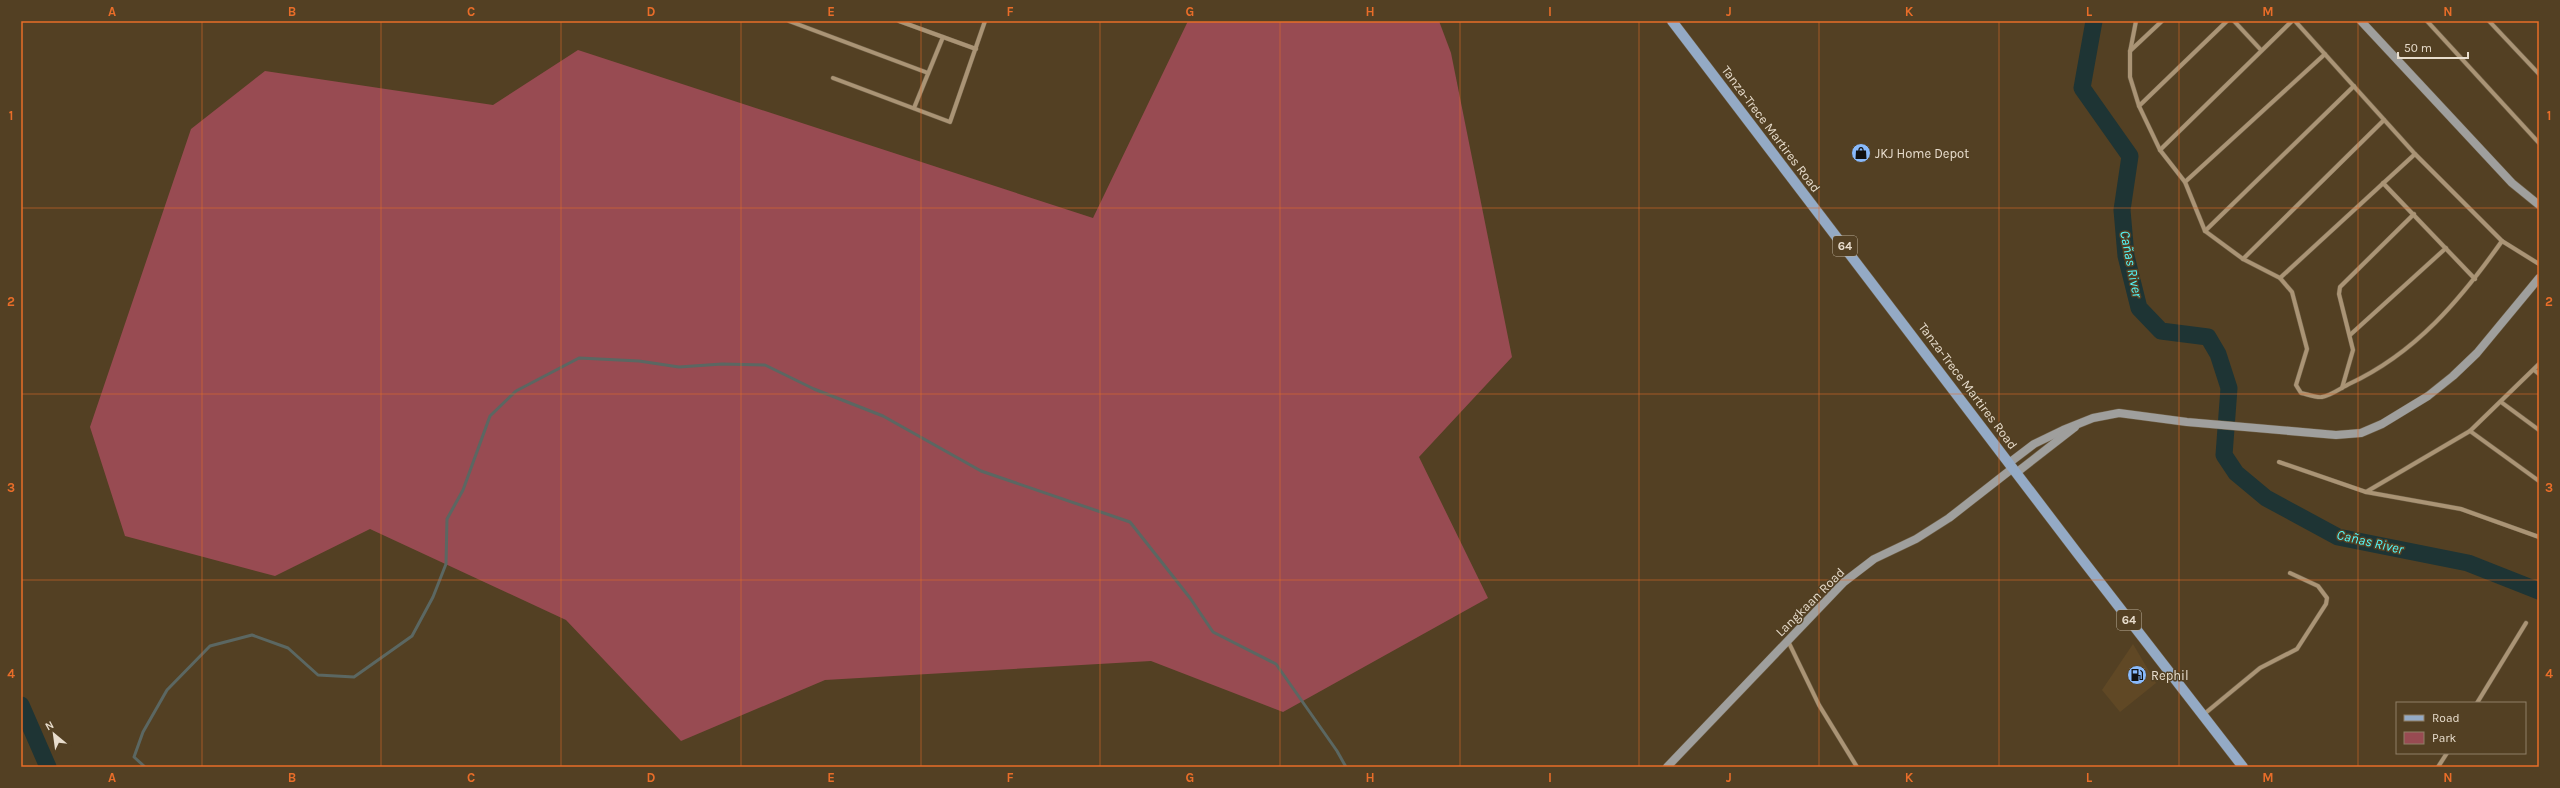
<svg xmlns="http://www.w3.org/2000/svg" width="2560" height="788" font-family="Karla,sans-serif">
<rect width="100%" height="100%" fill="#534023"/>
<polygon fill="#604825" points="2133,644 2156,683 2120,712 2102,690"/>
<polygon fill="#984b52" points="1188,21 1439,21 1451,53 1512,357 1419,457 1488,598 1283,712 1151,661 825,680 681,741 566,620 370,529 275,576 125,536 90,427 191,129 265,71 493,105 578,50 1093,218"/>
<g fill="none" stroke-linecap="round" stroke-linejoin="round">
<polyline stroke="#5b6762" stroke-width="3" points="145,767 134,757 143,732 167,690 210,646 252,635 288,648 318,675 354,677 412,636 433,597 446,564 447,519 463,490 490,416 516,391 579,358 639,361 679,367 722,364 765,365 814,389 883,416 981,471 1130,522 1190,598 1213,632 1276,664 1337,751 1346,767"/>
<g stroke="#1e3434" stroke-width="17">
<polyline points="2094,21 2082,88 2130,156 2122,210 2126,256 2139,308 2161,331 2208,337 2218,354 2229,388 2224,455 2236,473 2266,498 2338,537 2468,563 2539,591"/>
<polyline points="21,705 48,767"/>
</g>
<defs>
<g id="street">
<polyline points="789,21 928,73"/>
<polyline points="899,21 976,49"/>
<path d="M2136,21l-6,31v25l9,29 21,44 25,32 20,49 38,28 37,19 12,14 15,57 -11,36 5,8c6,1 15,5 21,4 8,-1 19,-9 27,-13 67,-31 112,-85 153,-143"/>
<polyline points="2234,21 2261,50"/>
<polyline points="2295,21 2415,154 2502,241 2539,264"/>
<polyline points="2427,21 2539,143"/>
<polyline points="2489,21 2539,74"/>
<polyline points="2130,51 2162,21"/>
<polyline points="833,78 950,122 985,21"/>
<polyline points="2139,106 2227,21"/>
<polyline points="914,108 943,37"/>
<polyline points="2160,150 2292,21"/>
<polyline points="2185,182 2325,54"/>
<polyline points="2383,183 2475,279"/>
<polyline points="2205,231 2354,86"/>
<polyline points="2243,259 2384,120"/>
<polyline points="2280,278 2415,154"/>
<polyline points="2350,335 2446,248"/>
<polyline points="2534,370 2539,374"/>
<polyline points="2342,388 2353,350 2339,294 2340,287 2414,214"/>
<polyline points="2501,402 2539,430"/>
<polyline points="2470,431 2539,481"/>
<polyline points="2279,462 2366,492 2461,509 2539,537"/>
<polyline points="2366,492 2470,431 2539,364"/>
<polyline points="1788,641 1819,705 1857,767"/>
<polyline points="2477,703 2526,623"/>
<polyline points="2203,715 2260,668 2297,649 2326,604 2327,598 2318,586 2290,573"/>
<polyline points="2438,767 2447,753"/>
</g>
<g id="secondary">
<polyline points="2361,21 2512,183 2539,205"/>
<polyline points="2009,463 2034,444 2063,430 2093,418 2119,413 2187,422 2336,435 2361,433 2382,424 2428,396 2453,376 2477,353 2539,278"/>
<polyline points="2016,473 2075,427"/>
<polyline points="1667,767 1844,582 1874,559 1916,539 1949,518 2013,468"/>
</g>
<polyline id="primary" points="1672,21 2078,554 2243,767"/>
</defs>
<use href="#street" stroke="#6d5d44" stroke-width="5"/>
<use href="#secondary" stroke="#6d5d44" stroke-width="9"/>
<use href="#primary" stroke="#6d5d44" stroke-width="11"/>
<use href="#street" stroke="#aa9475" stroke-width="4"/>
<use href="#secondary" stroke="#9f9f9d" stroke-width="8"/>
<use href="#primary" stroke="#94aac5" stroke-width="10"/>
</g>
<path fill="none" stroke="#e86d29" stroke-width="1" stroke-opacity="0.55" d="M202,21v746M381,21v746M561,21v746M741,21v746M921,21v746M1100,21v746M1280,21v746M1460,21v746M1639,21v746M1819,21v746M1999,21v746M2179,21v746M2358,21v746M21,208h2518M21,394h2518M21,580h2518"/>
<defs>
<symbol id="shop-disc" viewBox="-11 -11 22 22"><circle r="9.5" fill="#89bafc" stroke="#534023"/><path d="M-5-2.5h2.3a2.7 3.5 0 0 1 5.4 0H5L5.5 6h-11ZM-1.5-2.5h3a1.5 2.3 0 0 0-3 0Z" fill="#111"/></symbol>
<symbol id="fuel-disc" viewBox="-11 -11 22 22"><circle r="9.5" fill="#89bafc" stroke="#534023"/><path d="M-5.5-6h7V0h2V4h1.3V-2.5L3-4.5l.8-.8L6-3V5H2.5V1h-1V6h-7ZM-4.2-4.7v3.2H.2V-4.7Z" fill="#111"/></symbol>
</defs>
<g fill-rule="evenodd">
<use href="#shop-disc" x="1850" y="142" width="22" height="22"/>
<use href="#fuel-disc" x="2126" y="664" width="22" height="22"/>
</g>
<g text-anchor="middle" dominant-baseline="central" stroke-width="3" stroke-linejoin="round" paint-order="stroke">
<g fill="#534023" stroke="#bbae9a" stroke-width="1">
<rect x="1833" y="236" width="24" height="20" rx="3"/>
<rect x="2117" y="610" width="24" height="20" rx="3"/>
</g>
<g font-size="12" font-weight="bold" fill="#e8ddcd">
<text x="1845" y="246">64</text>
<text x="2129" y="620">64</text>
</g>
<g font-size="13" fill="#e8ddcd" stroke="#534023">
<text transform="translate(1771 129) rotate(53)">Tanza-Trece Martires Road</text>
<text transform="translate(1968 386) rotate(53)">Tanza-Trece Martires Road</text>
<text transform="translate(1810 602) rotate(-45)">Langkaan Road</text>
</g>
<g font-size="13" fill="#e8ddcd" stroke="#534023" text-anchor="start">
<text x="1875" y="153">JKJ Home Depot</text>
<text x="2151" y="675">Rephil</text>
</g>
<g font-size="14" font-style="italic" fill="#53f8fa" stroke="#534023">
<text transform="translate(2131 264) rotate(79)">Cañas River</text>
<text transform="translate(2370 542) rotate(13)">Cañas River</text>
</g>
</g>
<rect width="2560" height="788" fill="none" stroke="#534023" stroke-width="44"/>
<rect x="2396" y="702" width="130" height="52" fill="#534023" stroke="#8f7f67"/>
<rect x="2404" y="715" width="20" height="6" fill="#94aac5" stroke="#8f7f67"/>
<text x="2432" y="722" font-size="12" fill="#e8ddcd">Road</text>
<rect x="2404" y="732" width="20" height="12" fill="#984b52" stroke="#8f7f67"/>
<text x="2432" y="742" font-size="12" fill="#e8ddcd">Park</text>
<g transform="translate(54 734) rotate(331)" stroke="#534023" stroke-width="3" paint-order="stroke">
<path d="M0-3L7 15L0 10L-7 15Z" fill="#e8ddcd"/>
<text y="-6" font-size="11" font-weight="bold" text-anchor="middle" fill="#e8ddcd">N</text>
</g>
<path d="M2398 52v6h70v-6" fill="none" stroke="#e8ddcd" stroke-width="2"/>
<text x="2404" y="52" font-size="12" fill="#e8ddcd" stroke="#534023" stroke-width="3" paint-order="stroke">50 m</text>
<rect x="22" y="22" width="2516" height="744" fill="none" stroke="#e86d29" stroke-width="1.5"/>
<g font-size="13" text-anchor="middle" font-weight="bold" fill="#e86d29">
<text x="112" y="16">A</text>
<text x="292" y="16">B</text>
<text x="471" y="16">C</text>
<text x="651" y="16">D</text>
<text x="831" y="16">E</text>
<text x="1010" y="16">F</text>
<text x="1190" y="16">G</text>
<text x="1370" y="16">H</text>
<text x="1550" y="16">I</text>
<text x="1729" y="16">J</text>
<text x="1909" y="16">K</text>
<text x="2089" y="16">L</text>
<text x="2268" y="16">M</text>
<text x="2448" y="16">N</text>
<text x="11" y="120">1</text>
<text x="2549" y="120">1</text>
<text x="11" y="306">2</text>
<text x="2549" y="306">2</text>
<text x="11" y="492">3</text>
<text x="2549" y="492">3</text>
<text x="11" y="678">4</text>
<text x="2549" y="678">4</text>
<text x="112" y="782">A</text>
<text x="292" y="782">B</text>
<text x="471" y="782">C</text>
<text x="651" y="782">D</text>
<text x="831" y="782">E</text>
<text x="1010" y="782">F</text>
<text x="1190" y="782">G</text>
<text x="1370" y="782">H</text>
<text x="1550" y="782">I</text>
<text x="1729" y="782">J</text>
<text x="1909" y="782">K</text>
<text x="2089" y="782">L</text>
<text x="2268" y="782">M</text>
<text x="2448" y="782">N</text>
</g>
</svg>
